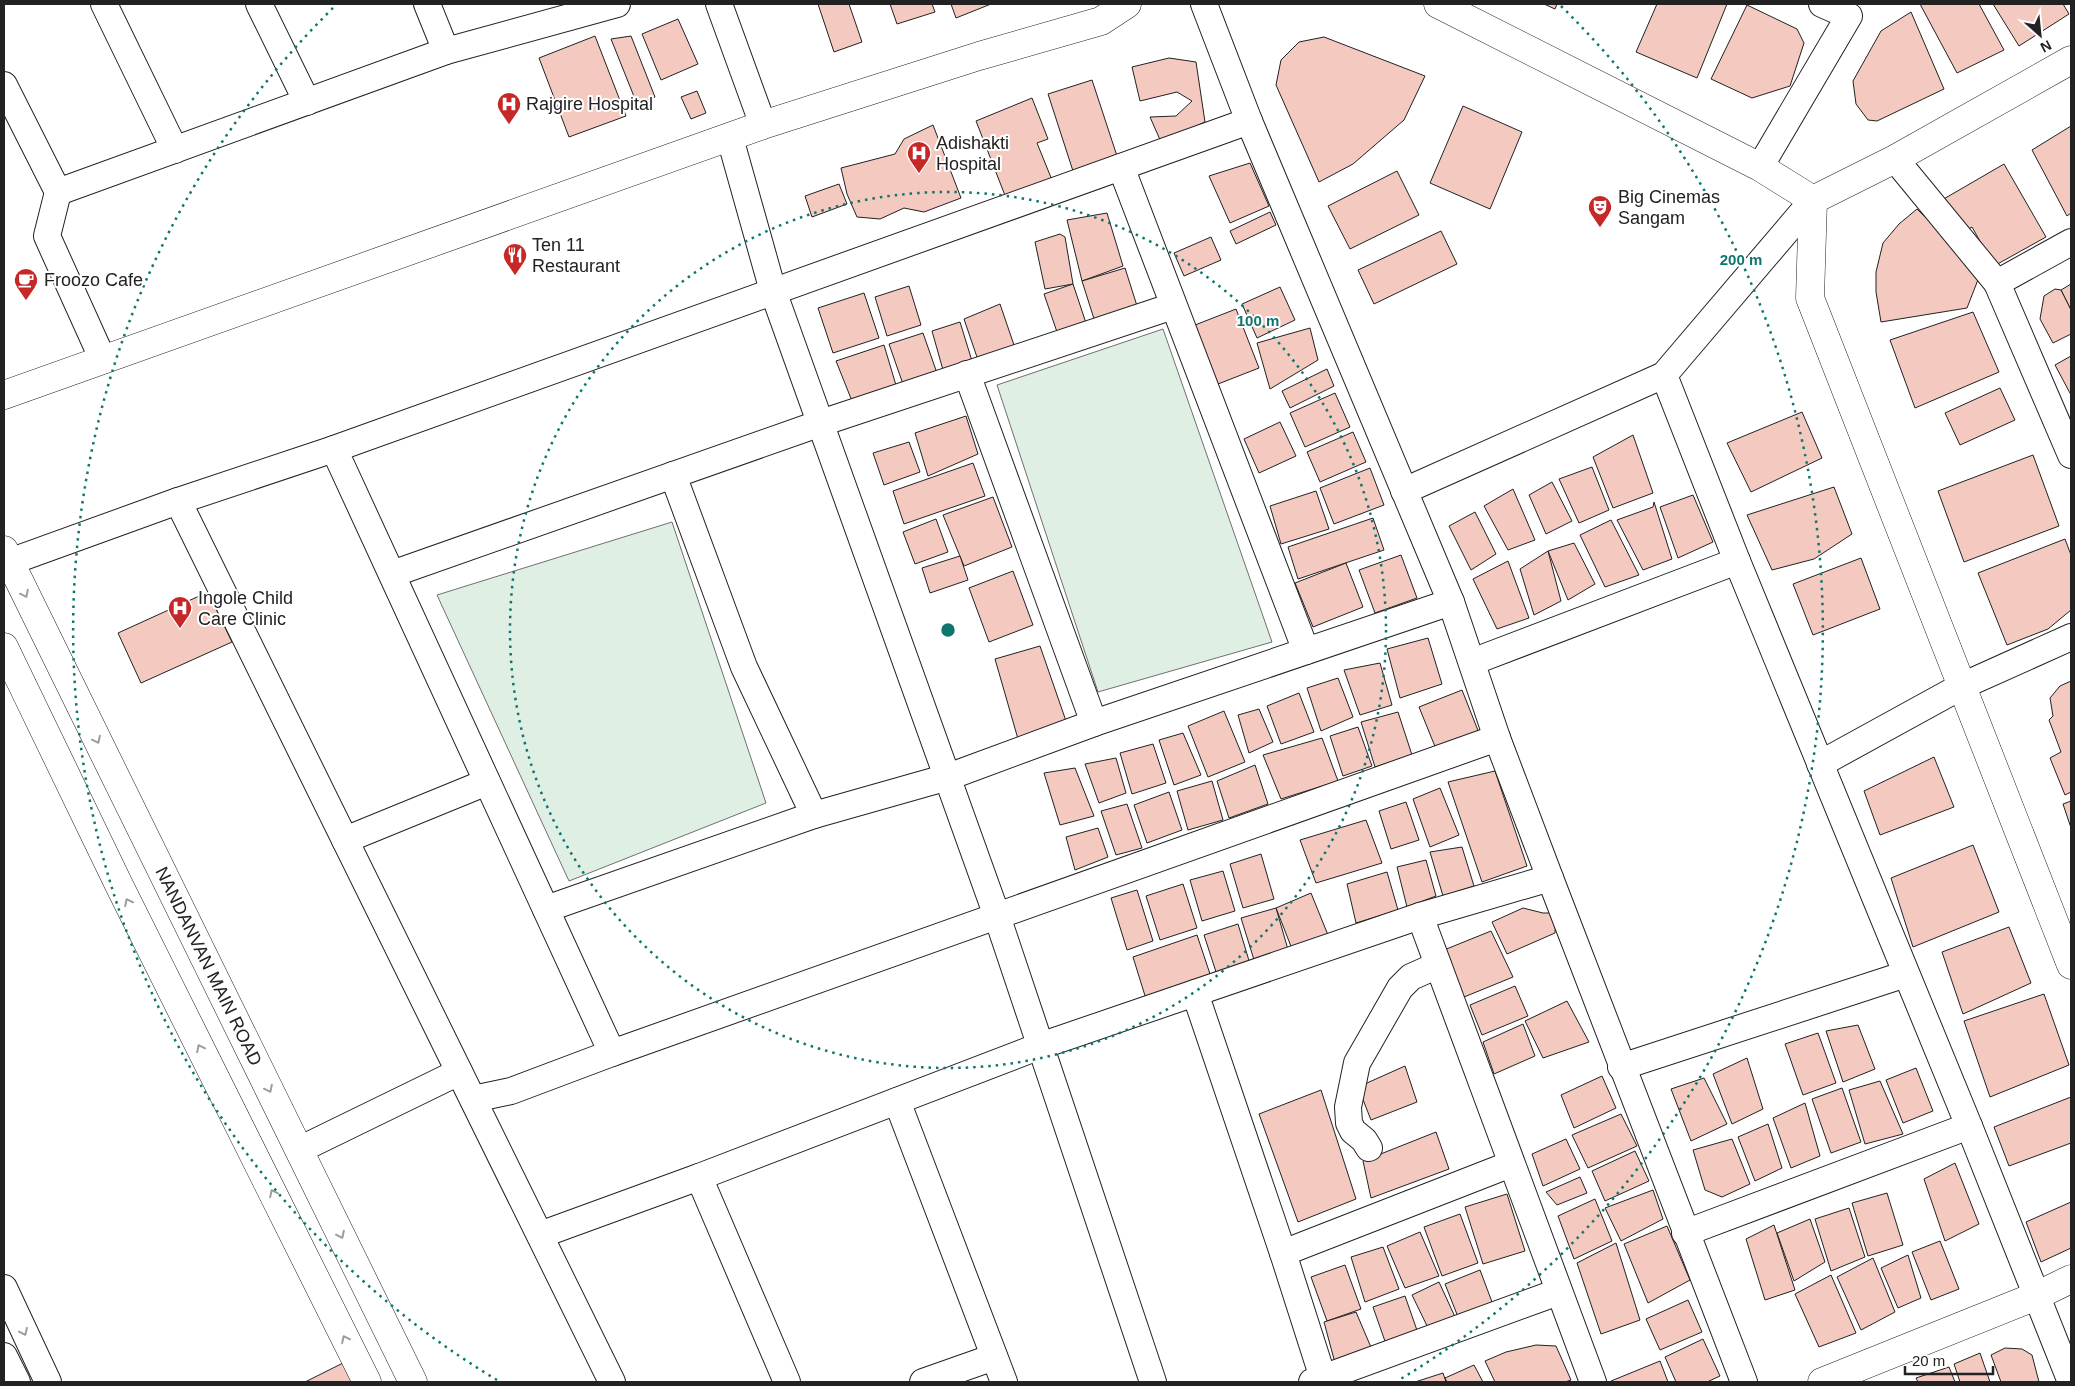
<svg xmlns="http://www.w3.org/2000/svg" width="2075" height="1386" viewBox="0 0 2075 1386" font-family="Arial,sans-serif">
<rect width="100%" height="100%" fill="#fff"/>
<g fill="#e0efe3" stroke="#6f6f6f">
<path d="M1163 329 1272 642 1098 692 997 385Z"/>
<path d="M672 522 766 803 569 881 437 595Z"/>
</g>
<g fill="#f3c9c0" stroke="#222">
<path d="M818 4H849L862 42 834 52Z"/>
<path d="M890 4H932L935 12 897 24Z"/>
<path d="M951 4H991L956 18Z"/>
<path d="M1544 4H1557L1555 9Z"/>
<path d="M1657 4H1727L1697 78 1636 52Z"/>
<path d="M1920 4H1979L2004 50 1957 73Z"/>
<path d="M1993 4H2063L2069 14 2019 46Z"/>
<path d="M1747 5 1797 29 1804 43 1790 86 1752 98 1711 79Z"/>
<path d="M1911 12 1944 89 1877 121 1868 120 1856 104 1853 81 1881 31Z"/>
<path d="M678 19 698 64 661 80 642 34Z"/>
<path d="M595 36 626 116 569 137 539 58Z"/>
<path d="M631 36 655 97 637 104 611 39Z"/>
<path d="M1324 37 1425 76 1404 120 1353 164 1319 182 1276 85 1281 60 1299 42Z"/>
<path d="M1169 58 1196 62 1205 122 1161 142 1150 117 1176 116 1192 101 1177 92 1140 101 1132 67Z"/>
<path d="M1092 80 1117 156 1073 171 1048 94Z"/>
<path d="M697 91 706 113 691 119 681 97Z"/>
<path d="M1032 98 1048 139 1037 143 1052 180 1006 198 976 121Z"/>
<path d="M1463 106 1522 132 1490 209 1430 183Z"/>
<path d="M933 125 961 198 924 212 904 208 880 219 857 217 847 194 841 168 895 154 904 139Z"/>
<path d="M2071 126V213L2067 216 2032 150Z"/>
<path d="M1250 163 1269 206 1230 223 1209 176Z"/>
<path d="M2004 164 2046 237 1994 266 1972 227 1961 233 1942 200Z"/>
<path d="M1397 171 1419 215 1350 249 1328 206Z"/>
<path d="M839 184 847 204 812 217 805 196Z"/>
<path d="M1917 209 1981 272 1967 308 1881 322 1876 292V272L1883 243 1899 224Z"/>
<path d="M1270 212 1276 225 1236 244 1230 231Z"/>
<path d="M1107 213 1123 266 1082 281 1067 220Z"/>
<path d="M1441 231 1457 264 1374 304 1358 270Z"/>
<path d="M1060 234 1065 237 1073 284 1045 289 1035 242Z"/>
<path d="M1211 237 1221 260 1184 276 1174 253Z"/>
<path d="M1125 268 1138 309 1095 322 1082 281Z"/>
<path d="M1073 284 1086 323 1057 332 1044 294Z"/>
<path d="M2071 284V310L2061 290Z"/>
<path d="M909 286 921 325 887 336 875 297Z"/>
<path d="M1280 287 1295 320 1257 338 1242 304Z"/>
<path d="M2055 289 2061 290 2071 310V334L2053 343 2040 319 2044 296Z"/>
<path d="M864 293 879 338 833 353 818 308Z"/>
<path d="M1000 304 1016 351 979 363 964 319Z"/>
<path d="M1236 309 1259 368 1218 384 1195 325Z"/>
<path d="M1973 312 1999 372 1915 408 1890 340Z"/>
<path d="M960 322 972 361 943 370 932 331Z"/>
<path d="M1310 328 1318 360 1270 389 1257 343Z"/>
<path d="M923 333 938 376 904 387 889 344Z"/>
<path d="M884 345 898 392 854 406 836 361Z"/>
<path d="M2071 356V395L2055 365Z"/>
<path d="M1327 369 1334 386 1290 408 1282 391Z"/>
<path d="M2000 388 2015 420 1960 445 1945 413Z"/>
<path d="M1335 393 1350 427 1305 447 1290 413Z"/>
<path d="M1802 412 1822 458 1751 492 1727 443Z"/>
<path d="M966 416 978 454 928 476 915 433Z"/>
<path d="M1280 422 1296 456 1259 473 1244 439Z"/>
<path d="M1353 432 1366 462 1320 482 1307 452Z"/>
<path d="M1633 435 1653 493 1613 508 1593 457Z"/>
<path d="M909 442 920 472 884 485 873 453Z"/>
<path d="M2033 455 2059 526 1964 562 1938 491Z"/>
<path d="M973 463 985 496 904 524 893 491Z"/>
<path d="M1592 467 1609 510 1579 523 1559 479Z"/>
<path d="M1370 468 1384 505 1334 524 1320 488Z"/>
<path d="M1552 482 1572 521 1546 534 1529 495Z"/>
<path d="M1834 487 1852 534 1814 559 1772 570 1747 515Z"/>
<path d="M1513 489 1535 540 1508 550 1484 506Z"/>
<path d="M1316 491 1329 529 1281 544 1270 506Z"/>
<path d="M1693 495 1713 542 1678 558 1660 507Z"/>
<path d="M993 497 1012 547 964 566 943 515Z"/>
<path d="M1654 502 1672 559 1643 570 1617 520 1653 507Z"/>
<path d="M1475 512 1496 554 1471 570 1449 526Z"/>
<path d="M1373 518 1384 550 1298 579 1288 547Z"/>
<path d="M936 519 948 552 915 564 903 532Z"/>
<path d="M1611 520 1639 575 1605 587 1580 535Z"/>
<path d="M2065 539 2071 555V610L2048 629 2007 645 1978 573Z"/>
<path d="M1574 543 1595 584 1568 600 1548 551Z"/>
<path d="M1548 551 1561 601 1534 615 1520 569Z"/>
<path d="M1401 555 1417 598 1375 613 1359 570Z"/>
<path d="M960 556 968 580 930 593 922 568Z"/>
<path d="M1861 558 1880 609 1813 635 1793 584Z"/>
<path d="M1508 561 1529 618 1497 629 1473 579Z"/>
<path d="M1346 563 1363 607 1313 627 1295 583Z"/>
<path d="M1013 571 1033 625 989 642 969 588Z"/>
<path d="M208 592 232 642 141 683 118 633Z"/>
<path d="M1428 638 1442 684 1400 698 1387 649Z"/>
<path d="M1040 646 1066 721 1018 739 995 659Z"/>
<path d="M1380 663 1392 705 1360 715 1344 670Z"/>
<path d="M1338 678 1353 717 1321 731 1307 688Z"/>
<path d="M2071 681V792L2065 795 2050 758 2061 752 2049 720 2053 716 2050 698 2060 686Z"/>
<path d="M1462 690 1479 733 1436 749 1419 707Z"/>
<path d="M1299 693 1314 732 1281 744 1267 706Z"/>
<path d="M1259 709 1273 742 1249 753 1238 715Z"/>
<path d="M1224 711 1245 762 1208 777 1188 726Z"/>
<path d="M1398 712 1412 755 1375 767 1361 722Z"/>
<path d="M1358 727 1372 766 1343 776 1330 736Z"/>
<path d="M1183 733 1201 775 1174 785 1159 740Z"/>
<path d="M1322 738 1338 781 1281 799 1263 755Z"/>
<path d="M1153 744 1166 783 1132 794 1120 753Z"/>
<path d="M1934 757 1954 807 1880 835 1864 791Z"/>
<path d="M1116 758 1126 793 1099 803 1085 764Z"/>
<path d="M1255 765 1268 804 1229 818 1217 781Z"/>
<path d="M1075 768 1094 816 1060 825 1044 773Z"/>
<path d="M1495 771 1527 866 1482 882 1448 782Z"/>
<path d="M1212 781 1223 820 1188 830 1177 791Z"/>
<path d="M1440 788 1459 835 1430 847 1413 799Z"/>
<path d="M1169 792 1182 830 1147 843 1134 805Z"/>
<path d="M2071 801V828L2063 804Z"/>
<path d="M1406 802 1419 840 1391 849 1379 811Z"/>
<path d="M1127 804 1142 848 1116 855 1101 811Z"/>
<path d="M1366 820 1382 863 1316 883 1300 840Z"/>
<path d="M1098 828 1108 857 1075 870 1066 837Z"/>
<path d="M1973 845 1999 912 1913 947 1891 878Z"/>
<path d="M1462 847 1474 886 1443 896 1430 852Z"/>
<path d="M1261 854 1274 899 1243 908 1230 864Z"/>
<path d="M1426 860 1436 896 1407 907 1397 867Z"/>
<path d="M1223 871 1235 911 1202 921 1190 880Z"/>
<path d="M1387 872 1398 910 1356 923 1347 884Z"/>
<path d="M1183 884 1197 928 1160 940 1146 896Z"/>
<path d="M1137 890 1153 941 1127 950 1111 898Z"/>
<path d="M1311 893 1330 940 1294 954 1276 908Z"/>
<path d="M1276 908 1289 953 1255 963 1241 918Z"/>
<path d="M1523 908 1543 913H1556L1555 933 1507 954 1492 922Z"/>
<path d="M1238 924 1250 964 1217 975 1204 935Z"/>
<path d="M2009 927 2031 983 1963 1014 1942 952Z"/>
<path d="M1491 931 1513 977 1464 997 1444 950Z"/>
<path d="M1197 935 1211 977 1146 999 1133 957Z"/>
<path d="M1515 986 1528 1016 1482 1035 1470 1005Z"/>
<path d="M2044 994 2069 1065 1990 1097 1964 1021Z"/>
<path d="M1567 1001 1589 1042 1543 1058 1525 1021Z"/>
<path d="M1523 1024 1535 1056 1494 1074 1483 1042Z"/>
<path d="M1858 1025 1875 1069 1843 1082 1826 1031Z"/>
<path d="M1818 1033 1836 1083 1803 1095 1785 1044Z"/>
<path d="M1747 1058 1763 1109 1732 1124 1713 1074Z"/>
<path d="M1405 1066 1417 1102 1371 1120 1358 1087Z"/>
<path d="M1916 1068 1933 1111 1903 1123 1886 1080Z"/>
<path d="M1602 1076 1616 1108 1574 1128 1561 1095Z"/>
<path d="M1704 1078 1727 1124 1691 1141 1671 1089Z"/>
<path d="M1880 1081 1903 1134 1865 1144 1849 1090Z"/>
<path d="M1842 1088 1861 1142 1831 1153 1812 1099Z"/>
<path d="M1321 1090 1356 1199 1298 1222 1259 1114Z"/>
<path d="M2071 1097V1143L2009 1166 1994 1127Z"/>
<path d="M1805 1103 1820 1156 1791 1168 1773 1118Z"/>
<path d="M1621 1114 1637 1146 1588 1168 1572 1135Z"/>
<path d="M1768 1124 1782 1168 1755 1181 1738 1137Z"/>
<path d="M1436 1132 1449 1169 1371 1198 1363 1161Z"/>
<path d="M1566 1139 1580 1169 1543 1186 1532 1154Z"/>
<path d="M1732 1139 1750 1184 1722 1197 1705 1190 1693 1150Z"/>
<path d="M1635 1151 1649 1181 1605 1201 1592 1171Z"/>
<path d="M1955 1163 1979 1224 1945 1241 1924 1179Z"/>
<path d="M1580 1177 1587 1193 1557 1205 1546 1192Z"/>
<path d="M1653 1190 1663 1219 1621 1241 1605 1208Z"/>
<path d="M1887 1193 1903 1245 1868 1256 1852 1203Z"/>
<path d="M1507 1194 1525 1251 1483 1264 1465 1207Z"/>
<path d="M1595 1199 1612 1241 1574 1259 1558 1216Z"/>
<path d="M2071 1202V1248L2041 1262 2026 1222Z"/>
<path d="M1849 1208 1865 1257 1831 1271 1815 1219Z"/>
<path d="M1460 1214 1478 1263 1442 1276 1424 1227Z"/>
<path d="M1810 1219 1825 1262 1794 1281 1777 1233Z"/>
<path d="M1774 1225 1795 1290 1765 1300 1746 1239Z"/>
<path d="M1667 1226 1690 1280 1648 1303 1624 1244Z"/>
<path d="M1420 1232 1439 1276 1405 1288 1387 1246Z"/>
<path d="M1940 1241 1959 1289 1931 1300 1912 1252Z"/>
<path d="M1616 1243 1640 1320 1601 1334 1577 1263Z"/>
<path d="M1383 1247 1399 1289 1365 1302 1351 1257Z"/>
<path d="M1908 1255 1921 1298 1898 1308 1881 1268Z"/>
<path d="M1873 1258 1895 1312 1861 1330 1837 1277Z"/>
<path d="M1345 1265 1361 1309 1327 1321 1311 1277Z"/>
<path d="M1480 1270 1495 1310 1460 1322 1445 1284Z"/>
<path d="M1831 1275 1856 1333 1819 1347 1795 1294Z"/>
<path d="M1439 1282 1456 1319 1430 1332 1412 1295Z"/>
<path d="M1405 1296 1419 1336 1387 1347 1373 1307Z"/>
<path d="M1688 1300 1702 1332 1660 1350 1646 1319Z"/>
<path d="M1356 1312 1373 1352 1335 1363 1324 1322Z"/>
<path d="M1703 1339 1720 1376 1707 1382H1676L1665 1357Z"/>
<path d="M1536 1345 1556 1346 1571 1380 1565 1382H1495L1485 1361 1506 1352Z"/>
<path d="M2005 1348 2022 1349 2032 1355 2039 1382H2001L1991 1355Z"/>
<path d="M1980 1353 1990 1382H1960L1954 1364Z"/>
<path d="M1660 1361 1668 1382H1611V1381Z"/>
<path d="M345 1362 355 1382H305Z"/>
<path d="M1474 1365 1483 1382H1447L1445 1378Z"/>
<path d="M1949 1367 1955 1382H1918L1916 1378Z"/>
<path d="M1443 1373 1446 1382H1415Z"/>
</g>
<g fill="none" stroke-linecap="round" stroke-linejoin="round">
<g stroke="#222" stroke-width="28">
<g id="minor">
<path d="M104 4 175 150"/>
<path d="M259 4 307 102"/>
<path d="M427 4 446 51"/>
<path d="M719 4 763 125"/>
<path d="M1204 4 1249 121 1451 602 1497 738 1550 878 1744 1382"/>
<path d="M4 85 58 192 446 51 617 4"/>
<path d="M730 138 773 291 997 916 1153 1382"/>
<path d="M1895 159 1997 283"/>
<path d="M1121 167 1306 651"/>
<path d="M1760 167 1849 16 1822 4"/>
<path d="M58 192 47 236 103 360"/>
<path d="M2071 242 1997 283 2071 455"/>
<path d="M967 374 1094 723"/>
<path d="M1664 375 1737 561 1969 1126 2071 1382"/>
<path d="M334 449 1249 121"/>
<path d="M673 475 744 667 814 815"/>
<path d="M1404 491 1664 375 1813 200"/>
<path d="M4 564 178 501"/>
<path d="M392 574 821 423 1173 306"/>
<path d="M1472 662 1737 561"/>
<path d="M1820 764 1962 686 2071 637"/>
<path d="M345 840 487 782"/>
<path d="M546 909 814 815 948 777 1094 723 1451 602"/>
<path d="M1420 916 1550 878"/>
<path d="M1195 993 1283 1253 1323 1378"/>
<path d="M1621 1067 1906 974"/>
<path d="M473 1099 511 1091 612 1053"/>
<path d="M897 1101 1004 1382"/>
<path d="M1369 1148 1364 1140 1353 1131 1349 1123 1348 1107 1357 1063 1400 988 1411 977 1438 965"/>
<path d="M299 1150 459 1072"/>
<path d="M1685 1233 1969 1126"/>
<path d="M540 1235 699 1177"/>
<path d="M1283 1253 1511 1164"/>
<path d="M4 1288 48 1382"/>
<path d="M4 1356 17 1382"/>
<path d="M612 1382 178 501 334 449 612 1053 1497 738"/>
<path d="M787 1382 699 1177 1040 1046 1420 916 1593 1382"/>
<path d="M923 1382 994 1357"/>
<path d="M1312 1382 1558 1292"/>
</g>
</g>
<g stroke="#222" stroke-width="29">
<g id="tertiary">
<path d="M1438 4 1760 167 1813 200 1810 298 2071 965"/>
<path d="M1813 200 1895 159 2071 60"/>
<path d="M4 395 763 125 979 56 1101 21 1127 4"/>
<path d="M1822 1382 2036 1296 2071 1279"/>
</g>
</g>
<g stroke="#222" stroke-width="29">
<g id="secondary">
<path id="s1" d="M4 550 413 1382"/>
<path d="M4 647 119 885 367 1382"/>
</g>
</g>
<use href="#minor" stroke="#fff" stroke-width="26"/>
<use href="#tertiary" stroke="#fff" stroke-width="28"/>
<use href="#secondary" stroke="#fff" stroke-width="28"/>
</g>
<defs><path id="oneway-chevron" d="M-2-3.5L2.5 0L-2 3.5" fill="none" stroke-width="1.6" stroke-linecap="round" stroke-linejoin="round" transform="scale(1.25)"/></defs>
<g stroke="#9c9c9c">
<use href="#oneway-chevron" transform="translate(25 594) rotate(64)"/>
<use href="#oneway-chevron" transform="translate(97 740) rotate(64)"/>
<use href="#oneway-chevron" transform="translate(128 902) rotate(-116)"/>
<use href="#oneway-chevron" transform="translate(200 1048) rotate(-116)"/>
<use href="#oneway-chevron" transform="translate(269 1089) rotate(64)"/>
<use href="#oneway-chevron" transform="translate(273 1193) rotate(-116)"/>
<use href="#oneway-chevron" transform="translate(341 1235) rotate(64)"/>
<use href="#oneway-chevron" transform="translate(24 1332) rotate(65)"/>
<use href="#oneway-chevron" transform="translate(345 1339) rotate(-116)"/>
</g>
<g fill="none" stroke="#0f766e" stroke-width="2.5" stroke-dasharray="2.5 5">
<circle cx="948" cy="630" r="438"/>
<path d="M497 1380A875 875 0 0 1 335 6M1561 6A875 875 0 0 1 1399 1380"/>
</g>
<defs>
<g id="hospital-pin" transform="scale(1.25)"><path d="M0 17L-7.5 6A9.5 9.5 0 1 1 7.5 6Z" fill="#c62828" stroke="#fff"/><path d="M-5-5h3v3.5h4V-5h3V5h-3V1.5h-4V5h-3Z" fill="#fff"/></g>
<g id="theatre-pin" transform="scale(1.25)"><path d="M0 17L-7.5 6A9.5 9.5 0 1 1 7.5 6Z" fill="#c62828" stroke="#fff"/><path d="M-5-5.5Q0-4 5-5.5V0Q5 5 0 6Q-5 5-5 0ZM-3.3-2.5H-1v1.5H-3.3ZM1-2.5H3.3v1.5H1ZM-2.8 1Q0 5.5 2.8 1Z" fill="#fff"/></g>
<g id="restaurant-pin" transform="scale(1.25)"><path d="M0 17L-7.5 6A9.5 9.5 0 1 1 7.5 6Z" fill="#c62828" stroke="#fff"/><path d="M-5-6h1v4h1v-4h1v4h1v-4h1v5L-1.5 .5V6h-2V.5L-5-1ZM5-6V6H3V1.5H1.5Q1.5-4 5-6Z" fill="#fff"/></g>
<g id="cafe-pin" transform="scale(1.25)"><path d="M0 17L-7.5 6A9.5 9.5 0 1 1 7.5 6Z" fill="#c62828" stroke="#fff"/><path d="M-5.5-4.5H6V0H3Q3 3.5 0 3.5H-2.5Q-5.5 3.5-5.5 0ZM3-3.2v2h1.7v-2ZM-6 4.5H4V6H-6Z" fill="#fff"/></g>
</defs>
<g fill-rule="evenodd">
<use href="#hospital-pin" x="509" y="104"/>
<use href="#hospital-pin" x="919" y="153"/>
<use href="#theatre-pin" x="1600" y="207"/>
<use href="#restaurant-pin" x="515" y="255"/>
<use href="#cafe-pin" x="26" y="280"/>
<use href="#hospital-pin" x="180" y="608"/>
</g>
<g text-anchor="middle" stroke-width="4" stroke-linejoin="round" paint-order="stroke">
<g font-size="18" fill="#222" stroke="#fff" text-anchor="start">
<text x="526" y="110">Rajgire Hospital</text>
<text x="936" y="149">Adishakti<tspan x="936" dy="21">Hospital</tspan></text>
<text x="1618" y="203">Big Cinemas<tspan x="1618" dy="21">Sangam</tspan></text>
<text x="532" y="251">Ten 11<tspan x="532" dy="21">Restaurant</tspan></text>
<text x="44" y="286">Froozo Cafe</text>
<text x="198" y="604">Ingole Child<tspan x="198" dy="21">Care Clinic</tspan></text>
</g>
<g font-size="18" fill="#222" stroke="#fff">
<text dy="6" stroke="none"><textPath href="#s1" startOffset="464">NANDANVAN MAIN ROAD</textPath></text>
</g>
</g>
<circle cx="948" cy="630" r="8" fill="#0f766e" stroke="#fff" stroke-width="2.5"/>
<g font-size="15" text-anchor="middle" font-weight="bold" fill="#0f766e" stroke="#fff" stroke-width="4" stroke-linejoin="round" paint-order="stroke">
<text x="1741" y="265">200 m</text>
<text x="1258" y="326">100 m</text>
</g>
<rect width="2075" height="1386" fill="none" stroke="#222222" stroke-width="10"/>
<g transform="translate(2040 35) rotate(153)" stroke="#ffffff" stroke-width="4" paint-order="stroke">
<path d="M0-4L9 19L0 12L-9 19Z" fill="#222222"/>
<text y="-8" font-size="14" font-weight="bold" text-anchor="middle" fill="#222222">N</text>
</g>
<path d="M1905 1366v8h88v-8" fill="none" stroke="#222222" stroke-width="2.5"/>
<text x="1912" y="1366" font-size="15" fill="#222222" stroke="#ffffff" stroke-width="4" paint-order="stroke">20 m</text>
</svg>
